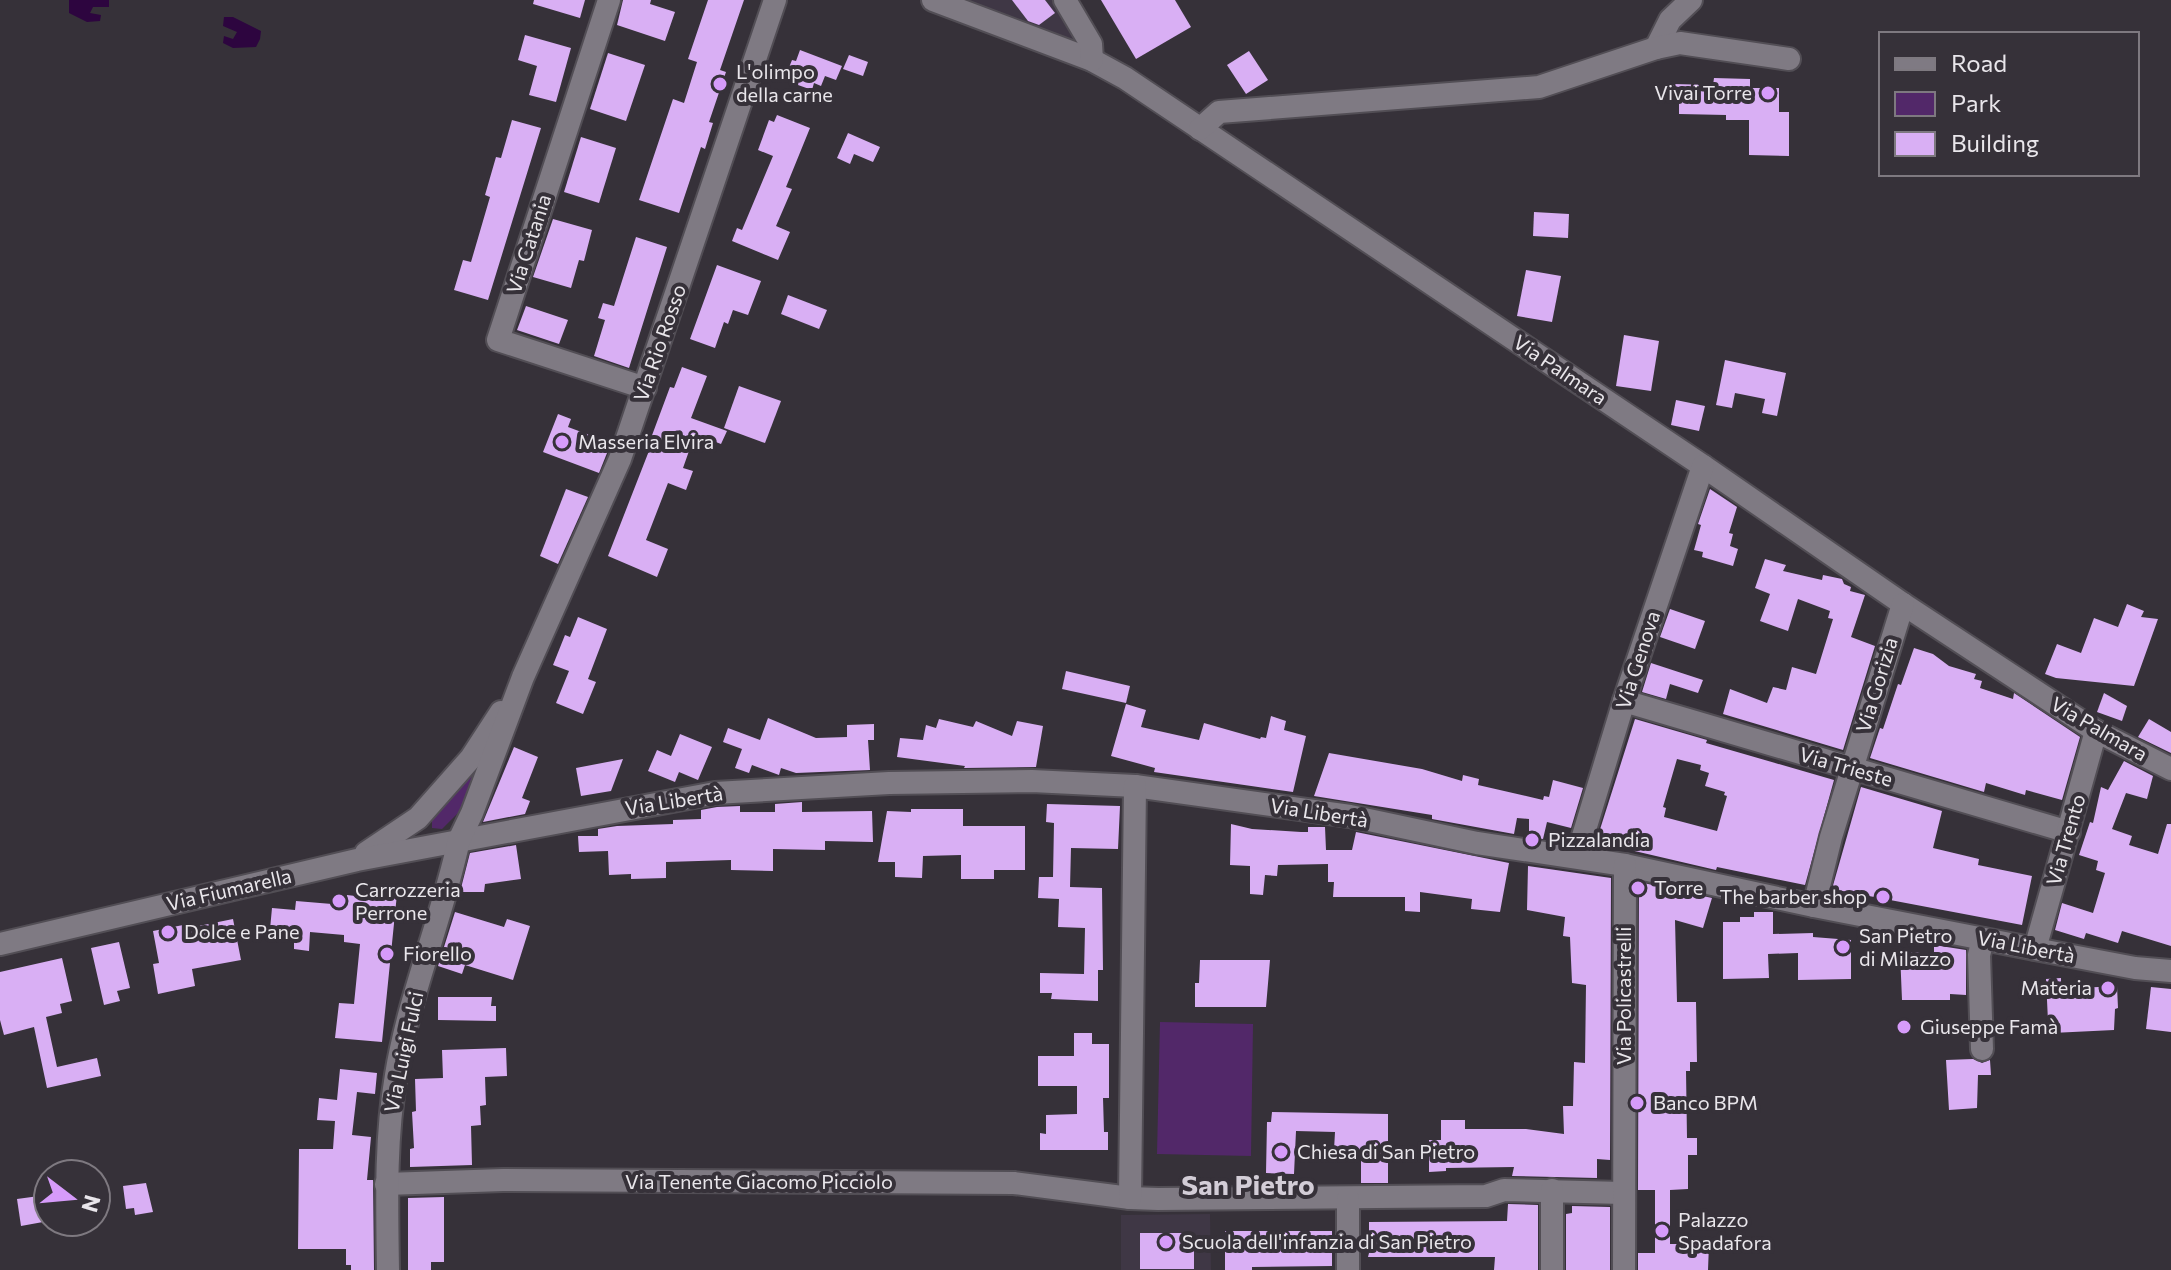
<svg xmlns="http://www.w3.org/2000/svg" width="2171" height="1270" viewBox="0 0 2171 1270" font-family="Commissioner,sans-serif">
<rect width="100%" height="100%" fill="#363139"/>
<g fill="#3f3745">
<path d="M961 0H1057L1081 40 1078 45Z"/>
<path d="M1210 1214 1211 1270H1121V1215Z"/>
</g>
<g fill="#522869">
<path d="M477 769 462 809 442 829 432 828V819Z"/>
<path d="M1160 1022 1253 1024 1251 1156 1157 1154Z"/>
</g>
<g fill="#2d053f">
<path d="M69 0H109V7H93L90 13 101 15 100 21 87 22 69 13Z"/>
<path d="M224 17H233L261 31 260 39 256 47 233 48 223 43 224 36 233 39 237 32 223 26Z"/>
</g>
<g fill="#d9aff4" fill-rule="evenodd">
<path d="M534 0H585L580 18 533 4Z"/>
<path d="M623 0H651L650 4 675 12 665 41 617 25Z"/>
<path d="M708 0H744L720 70 726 72 709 122 713 123 705 149 701 147 679 213 639 200 673 99 684 103 697 62 688 59Z"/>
<path d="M1012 0H1045L1055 13 1039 25 1028 21Z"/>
<path d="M1101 0H1175L1191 27 1136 59Z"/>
<path d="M525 35 571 48 556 102 529 95 537 66 518 60Z"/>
<path d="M800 50 842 66 836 80 825 76 821 86 814 83 812 90 784 80 792 60 796 61Z"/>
<path d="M1249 51 1268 80 1246 94 1227 65Z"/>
<path d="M608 53 645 65 626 121 590 109Z"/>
<path d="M849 55 868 62 863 76 843 69Z"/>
<path d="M1714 78 1750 79V88H1779V112H1789V156L1749 155V120H1726V115L1679 114V99H1673V84L1713 85Z"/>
<path d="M777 115 810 128 786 187 792 189 776 226 790 232 778 260 732 241 737 228 742 230 773 156 758 150 769 120 774 122Z"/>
<path d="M512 120 541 128 488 300 454 290 463 260 471 262 490 197 485 195 496 157 501 158Z"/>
<path d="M848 133 880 147 873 162 854 154 850 164 837 158Z"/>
<path d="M581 137 616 148 599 203 564 192Z"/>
<path d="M1534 212 1569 214 1568 238 1533 236Z"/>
<path d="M553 219 592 230 584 261 579 260 571 288 533 277Z"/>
<path d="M636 237 667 247 629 368 594 356 605 320 598 318 603 303 614 306Z"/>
<path d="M717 265 761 281 748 315 733 310 728 324 724 322 715 348 690 339Z"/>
<path d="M1526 270 1561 276 1552 322 1517 316Z"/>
<path d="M788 295 827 310 819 329 781 314Z"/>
<path d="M526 306 568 320 559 344 517 330Z"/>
<path d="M1624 335 1659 341 1651 391 1616 386Z"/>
<path d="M1725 360 1786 373 1777 416 1762 413 1765 399 1735 393 1732 408 1716 405Z"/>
<path d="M682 367 707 376 691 418 727 431 721 444 695 434 683 468 693 471 686 490 668 483 646 540 668 549 657 577 608 556 654 438H651L670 387 674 388Z"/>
<path d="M739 386 781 401 765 443 724 428Z"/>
<path d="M1676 400 1705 406 1699 431 1671 425Z"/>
<path d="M558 414 571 419 568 427 611 443 599 473 543 452Z"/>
<path d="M566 489 588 497 558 564 540 556Z"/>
<path d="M1710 489 1737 507 1729 533 1733 534 1730 546 1738 549 1733 566 1702 557 1703 552 1694 550 1701 525 1698 524Z"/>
<path d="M1765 559 1786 565 1783 571 1822 580 1823 575 1842 579 1844 584 1851 587 1850 591 1865 595 1851 637 1875 646 1843 750 1723 714 1730 689 1767 703 1773 687 1786 690 1792 667 1816 674 1833 619 1828 618 1830 611 1798 599 1788 631 1760 621 1770 594 1755 588Z"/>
<path d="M2127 604 2144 611 2141 617 2158 619 2134 686 2056 678 2045 674 2057 644 2081 653 2094 618 2118 627Z"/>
<path d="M1670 609 1705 621 1695 649 1660 637Z"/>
<path d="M578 617 607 629 588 679 596 682 583 714 556 703 569 671 553 665 565 635 570 637Z"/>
<path d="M1914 648 1933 654 1949 666 1976 674 1974 679 1982 681 1980 688 2013 699 2014 693 2080 737 2062 800 2026 790 2025 795 1986 783 1984 792 1870 758 1880 728 1883 729 1898 684 1901 685Z"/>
<path d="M1651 663 1703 680 1698 693 1670 684 1666 699 1642 692Z"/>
<path d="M1066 671 1130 686 1126 703 1062 689Z"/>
<path d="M2104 693 2127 706 2122 721 2097 712Z"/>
<path d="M1126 704 1146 710 1141 727 1199 740 1204 723 1260 739 1261 737 1266 738 1271 716 1286 721 1284 730 1306 736 1293 792 1154 772 1155 768 1111 756Z"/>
<path d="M768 718 816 738 847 737V725L874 724V740H868L870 770 796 773 781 768 779 775 752 765 749 773 735 768 742 749 723 742 728 728 760 740Z"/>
<path d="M939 719 973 727 976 721 1012 736 1017 721 1043 726 1036 767 964 768 965 766 897 757 900 738 923 740 926 725 936 728Z"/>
<path d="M1635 719 1707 740 1706 743 1834 780 1805 885 1717 867 1716 870 1596 842ZM1677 759 1701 765 1700 770 1709 773 1705 786 1725 792 1724 795 1727 796 1717 831 1664 817 1666 808 1663 807Z"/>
<path d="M2149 719 2171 732V753L2138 737Z"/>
<path d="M680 734 712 747 698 780 679 772 675 782 648 771 657 750 671 756Z"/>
<path d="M514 747 538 757 522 798 530 801 525 814 483 822Z"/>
<path d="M1329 753 1422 769 1462 781 1463 775 1479 779 1478 785 1543 800 1544 796 1549 797 1553 780 1583 788 1571 828 1547 822 1543 839 1529 837V819L1517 818 1514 834 1432 819V815L1314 796Z"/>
<path d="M623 759 611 791 581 796 576 768Z"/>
<path d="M2124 761 2153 776 2147 799 2126 793 2112 829 2132 836 2129 845 2158 854 2167 824H2171V946L2122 931 2118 943 2086 933 2084 939 2055 930 2062 903 2093 913 2105 873 2096 870 2098 861 2079 855 2090 822 2093 823 2101 787 2108 790Z"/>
<path d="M1861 787 1942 811 1933 848 1979 859 1978 865 2032 876 2022 925 1832 889Z"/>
<path d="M802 802V812L872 811 873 842 825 841V850L773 849V871L731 870V860L666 862V878L631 879V874L609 875 608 851 579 852 578 836H598V829L617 826 673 824V820L701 819V810L717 807 740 806V812H775V804Z"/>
<path d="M1047 804 1120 806 1118 849 1071 848 1070 887 1102 888 1103 970H1098V1001L1051 999 1052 993H1040V973L1084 974 1085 928 1058 927 1059 899 1038 898 1039 877H1053L1054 823 1046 822Z"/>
<path d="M911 809H963V826H1025V870H994V879H961V855L923 856 922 878 895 877V862H878L887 811 911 812Z"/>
<path d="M1231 824 1252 829 1301 832H1308V827H1325L1326 850H1352L1356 832 1509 863 1500 912 1471 909 1472 899 1420 892V912L1405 911V897H1333L1334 882H1328V864L1278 865 1277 876 1265 875 1263 895 1250 894V866L1230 865Z"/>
<path d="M516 845 521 879 485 884 484 892H460L470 853Z"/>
<path d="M1528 866 1611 878 1610 1160 1597 1159V1178L1512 1176 1514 1167 1446 1168V1171L1429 1172V1140H1441V1120H1465V1129H1526L1564 1134 1563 1106H1573L1574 1062 1585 1063 1586 985 1572 983 1570 937 1563 936 1565 917 1527 910Z"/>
<path d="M1639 882 1712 898 1703 928 1675 920 1677 1002H1696L1697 1062H1690V1071H1686L1687 1138H1697V1155H1688V1189L1670 1190V1244H1709L1708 1270H1638V1253H1655V1190H1638Z"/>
<path d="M365 891 397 894 382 1042 335 1038 339 1003 354 1004 360 944 344 942V935L310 932 309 951 294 949V942L269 940 272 908 295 910 296 901 332 904V899L346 900 347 895 364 897Z"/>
<path d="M455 912 504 927 507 919 530 926 513 980 465 965 462 974 438 966Z"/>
<path d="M1754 912H1773V934L1813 933V937L1851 940V979L1798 980V953L1768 954 1769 978 1723 979V922H1740V917H1754Z"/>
<path d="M233 919 241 960 192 969 195 986 158 994 153 964 159 963 153 931 183 925 184 929Z"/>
<path d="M119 942 130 988 117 991 120 1001 104 1005 91 948Z"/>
<path d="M1934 945 1966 950V995L1950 994V1000H1902L1900 952 1934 953Z"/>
<path d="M62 958 72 1001 60 1004 62 1013 46 1017 57 1067 97 1058 101 1076 47 1088 34 1027 4 1035 0 1020V972Z"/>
<path d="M1200 960H1270L1266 1007H1195V983H1199Z"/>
<path d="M2061 978V989L2117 986 2118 1008 2115 1009 2114 1030 2052 1033V1021H2048L2046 979Z"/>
<path d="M2151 987 2171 989V1032L2146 1029Z"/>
<path d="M438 997H492L491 1006H496V1021L438 1020Z"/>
<path d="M1074 1033H1092V1044H1109V1098H1103L1104 1132H1108V1150H1040V1133L1046 1134V1115L1077 1114V1086H1038V1056H1074Z"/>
<path d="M506 1048 507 1076 485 1077 486 1105 480 1106 481 1125 471 1126 472 1165 410 1167V1149L414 1148 412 1112 416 1111 415 1079 443 1078 442 1050Z"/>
<path d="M1973 1059 1982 1063 1990 1060 1991 1075H1978L1977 1108 1949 1110 1946 1060Z"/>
<path d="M340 1069 377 1073 375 1094 357 1092 352 1135 371 1137 367 1180H373L374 1270H351V1265H346V1249H298L299 1149H333L335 1121 317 1120 319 1098 337 1100Z"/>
<path d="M1272 1112 1388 1114V1183H1361V1151L1334 1150 1335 1132 1296 1131 1294 1174 1266 1173 1267 1122H1271Z"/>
<path d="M146 1183 153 1212 135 1215 134 1208 126 1209 123 1186Z"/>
<path d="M39 1196 43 1222 21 1226 17 1199Z"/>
<path d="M444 1197V1262H431V1270H408V1198Z"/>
<path d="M1508 1204 1538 1205V1270H1494L1495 1257H1368L1369 1253H1364V1232H1369V1222L1507 1221Z"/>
<path d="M1572 1206 1610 1207V1270H1566V1214L1572 1213Z"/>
<path d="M1225 1231H1332V1266L1252 1267V1270H1225Z"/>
<rect x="1140" y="1233" width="54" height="36"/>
</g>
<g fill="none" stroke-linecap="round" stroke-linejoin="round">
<g stroke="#524e55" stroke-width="26">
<g id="minor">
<path d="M609 0 498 340 645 388"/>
<path d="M933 0 1092 60 1125 78 1703 466 1903 604 2096 731 2171 769"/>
<path d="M1065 0 1091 44 1092 60"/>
<path d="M1656 48 1670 20 1691 0"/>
<path d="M1200 129 1219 112 1539 87 1656 48 1680 43 1789 59"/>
<path d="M1624 701 2069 832"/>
<path d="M366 853 418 818 471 758 501 712"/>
<path d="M1577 856 1624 701 1703 466"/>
<path d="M1814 906 1831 837 1903 604"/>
<path d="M0 944 357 860 715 793 889 783 1032 781 1135 786 1350 816 1477 843 1625 865 1814 906 2035 949 2135 968 2171 971"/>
<path d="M2035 949 2096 731"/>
<path d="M1982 1049 1979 955 1983 939"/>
<path d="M386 1184 503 1180 1014 1183 1130 1198 1158 1199 1486 1196 1504 1190 1623 1193"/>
<path d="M1552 1190V1270"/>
<path d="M1130 1198 1135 786"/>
<path d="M388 1270C387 1205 385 1140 396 1075 409 995 442 919 459 840L472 813 523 677 620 459 775 0"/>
<path d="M1348 1270V1199"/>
<path d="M1624 1270 1625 865"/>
</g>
</g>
<use href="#minor" stroke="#7f7a83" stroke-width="22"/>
</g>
<g fill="#d69bfa" stroke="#363139" stroke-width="3">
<circle cx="720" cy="84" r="8"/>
<circle cx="1768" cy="93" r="8"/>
<circle cx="562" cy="442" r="8"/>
<circle cx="1532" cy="840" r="8"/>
<circle cx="1638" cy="888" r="8"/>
<circle cx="1883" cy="897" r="8"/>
<circle cx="339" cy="901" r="8"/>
<circle cx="168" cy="932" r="8"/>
<circle cx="1843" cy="947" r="8"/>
<circle cx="387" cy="954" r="8"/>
<circle cx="2108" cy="988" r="8"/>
<circle cx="1904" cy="1027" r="8"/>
<circle cx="1637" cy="1103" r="8"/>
<circle cx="1281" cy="1152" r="8"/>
<circle cx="1662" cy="1231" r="8"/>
<circle cx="1166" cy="1242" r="8"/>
</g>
<g text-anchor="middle" stroke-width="8" stroke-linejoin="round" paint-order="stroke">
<g font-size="20" fill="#e9e6eb" stroke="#363139" text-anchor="start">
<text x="736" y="79">L'olimpo<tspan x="736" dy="23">della carne</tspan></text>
<text x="1752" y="100" text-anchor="end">Vivai Torre</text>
<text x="578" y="449">Masseria Elvira</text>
<text x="1548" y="847">Pizzalandia</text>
<text x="1654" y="895">Torre</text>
<text x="355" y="897">Carrozzeria<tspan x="355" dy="23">Perrone</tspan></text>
<text x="1867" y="904" text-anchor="end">The barber shop</text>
<text x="184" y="939">Dolce e Pane</text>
<text x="1859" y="943">San Pietro<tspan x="1859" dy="23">di Milazzo</tspan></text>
<text x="403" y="961">Fiorello</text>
<text x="2092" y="995" text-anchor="end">Materia</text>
<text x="1920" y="1034">Giuseppe Famà</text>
<text x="1653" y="1110">Banco BPM</text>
<text x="1297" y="1159">Chiesa di San Pietro</text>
<text x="1678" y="1227">Palazzo<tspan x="1678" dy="23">Spadafora</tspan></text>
<text x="1182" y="1249">Scuola dell'infanzia di San Pietro</text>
</g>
<g font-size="20" fill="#e9e6eb" stroke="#363139">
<text transform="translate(529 244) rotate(-72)" y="7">Via Catania</text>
<text transform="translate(660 343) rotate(-71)" y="7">Via Rio Rosso</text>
<text transform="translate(1560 370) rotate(34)" y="7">Via Palmara</text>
<text transform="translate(1638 660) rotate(-72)" y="7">Via Genova</text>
<text transform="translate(1877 685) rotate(-73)" y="7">Via Gorizia</text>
<text transform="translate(2099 729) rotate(30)" y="7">Via Palmara</text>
<text transform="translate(1846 767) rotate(16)" y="7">Via Trieste</text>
<text transform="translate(674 801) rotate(-9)" y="7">Via Libertà</text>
<text transform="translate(1319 813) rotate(9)" y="7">Via Libertà</text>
<text transform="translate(2066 840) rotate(-74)" y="7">Via Trento</text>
<text transform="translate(229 890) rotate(-13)" y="7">Via Fiumarella</text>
<text transform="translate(2026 947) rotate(11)" y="7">Via Libertà</text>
<text transform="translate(1624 996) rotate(-90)" y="7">Via Policastrelli</text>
<text transform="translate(404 1052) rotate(-78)" y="7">Via Luigi Fulci</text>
<text x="759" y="1189">Via Tenente Giacomo Picciolo</text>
</g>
<g font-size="28" font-weight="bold" fill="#d3cdd7" stroke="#363139">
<text x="1248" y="1195">San Pietro</text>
</g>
</g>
<rect x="1879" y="32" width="260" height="144" fill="#363139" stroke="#7e7980" stroke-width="2"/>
<rect x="1895" y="58" width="40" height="12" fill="#7f7a83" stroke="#7e7980" stroke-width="2"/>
<text x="1951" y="72" font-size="24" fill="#e9e6eb">Road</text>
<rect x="1895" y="92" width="40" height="24" fill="#522869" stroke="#7e7980" stroke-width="2"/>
<text x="1951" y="112" font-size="24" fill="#e9e6eb">Park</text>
<rect x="1895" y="132" width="40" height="24" fill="#d9aff4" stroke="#7e7980" stroke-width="2"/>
<text x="1951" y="152" font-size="24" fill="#e9e6eb">Building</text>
<g transform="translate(72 1198) rotate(106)"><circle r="38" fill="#363139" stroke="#7e7980" stroke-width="2"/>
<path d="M0-6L14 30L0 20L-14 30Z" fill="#d69bfa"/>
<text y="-12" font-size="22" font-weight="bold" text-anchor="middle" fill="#e9e6eb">N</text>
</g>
</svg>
